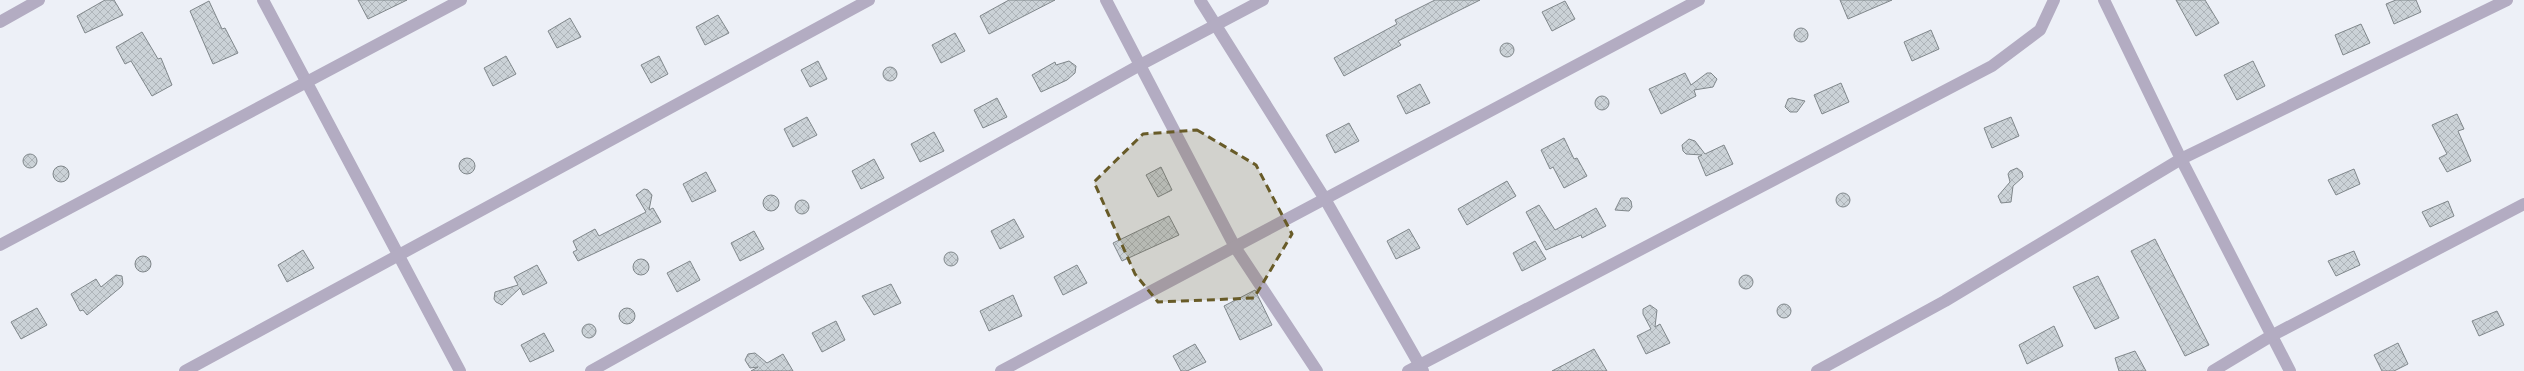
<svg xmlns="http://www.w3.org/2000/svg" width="2524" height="371" viewBox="0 0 2524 371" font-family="'Space Grotesk',sans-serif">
<defs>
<pattern id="building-cross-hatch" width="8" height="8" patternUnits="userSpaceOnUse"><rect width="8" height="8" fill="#cbd2d7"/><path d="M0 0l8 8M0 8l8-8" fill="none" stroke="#aeb4b9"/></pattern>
</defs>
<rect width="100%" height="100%" fill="#edf0f7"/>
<g fill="url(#building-cross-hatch)" stroke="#80878b">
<path d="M105 0H114L123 15 85 33 77 16Z"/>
<path d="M358 0H407L368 19Z"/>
<path d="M1009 0H1055L989 34 980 16Z"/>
<path d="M1435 0H1480L1398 41 1401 45 1344 76 1334 58 1397 24 1395 20Z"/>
<path d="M1840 0H1892L1848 19Z"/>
<path d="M2176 0H2205L2219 23 2196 36Z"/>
<path d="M2396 0H2416L2421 12 2394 24 2386 4Z"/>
<path d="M209 1 222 29 225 28 238 53 213 64 190 11Z"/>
<path d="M1565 1 1575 19 1552 31 1542 12Z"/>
<path d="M718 15 729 33 705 45 696 27Z"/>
<path d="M570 18 581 37 557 48 548 31Z"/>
<path d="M2361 24 2370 43 2343 55 2335 35Z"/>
<circle cx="1801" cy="35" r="7"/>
<path d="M1931 30 1939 49 1912 61 1904 42Z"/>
<path d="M142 32 158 59 161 58 172 85 152 96 131 61 125 64 116 47Z"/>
<path d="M955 33 965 51 941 63 932 45Z"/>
<circle cx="1507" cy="50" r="7"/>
<path d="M506 56 516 74 493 86 484 68Z"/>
<path d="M659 56 668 74 651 83 641 65Z"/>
<path d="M818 61 827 79 810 87 801 70Z"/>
<path d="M1069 61 1076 66 1075 73 1067 80 1041 92 1032 75 1055 62 1056 65Z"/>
<path d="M2253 61 2265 86 2237 100 2224 75Z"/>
<circle cx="890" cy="74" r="7"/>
<path d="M1685 73 1691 85 1707 73H1711L1717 79 1713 87 1694 90 1696 96 1661 114 1649 89Z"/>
<path d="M1841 83 1849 102 1822 114 1814 95Z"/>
<path d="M1420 84 1430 103 1406 114 1397 96Z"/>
<circle cx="1602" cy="103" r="7"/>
<path d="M997 98 1007 117 983 128 974 110Z"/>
<path d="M1792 98 1805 101 1797 112H1790L1785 107 1788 99Z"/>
<path d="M2457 114 2464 129 2458 131 2471 161 2447 172 2439 158 2447 154 2432 125Z"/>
<path d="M807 117 817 135 793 147 784 129Z"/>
<path d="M2011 117 2019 136 1992 148 1984 128Z"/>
<path d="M1349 123 1359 141 1335 153 1326 135Z"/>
<path d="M934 132 944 151 920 162 911 144Z"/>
<path d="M1564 138 1574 159 1577 158 1587 176 1564 188 1553 167 1550 169 1541 150Z"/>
<path d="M1689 139 1695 141 1705 154 1724 145 1733 164 1706 176 1698 157 1702 155 1686 154 1683 151 1682 145Z"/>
<circle cx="30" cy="161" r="7"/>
<circle cx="467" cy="166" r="8"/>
<path d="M874 159 884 178 861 189 852 171Z"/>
<circle cx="61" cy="174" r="8"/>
<path d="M1161 167 1172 190 1158 197 1146 175Z"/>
<path d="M2017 168 2022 172 2023 177 2013 186 2011 202 2001 203 1998 196 2010 182 2008 174 2010 171Z"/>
<path d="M2354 169 2360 184 2336 195 2328 180Z"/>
<path d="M706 172 716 191 692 202 683 184Z"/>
<path d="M1507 181 1516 196 1467 225 1458 209Z"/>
<path d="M644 189 648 190 652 195 649 210 653 208 661 222 578 261 573 252 577 250 573 241 595 229 599 236 646 212 636 195Z"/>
<circle cx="1843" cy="200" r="7"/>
<circle cx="771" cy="203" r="8"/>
<path d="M1621 198H1628L1631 201 1632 207 1629 211 1615 210Z"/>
<circle cx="802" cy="207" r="7"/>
<path d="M2448 201 2454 216 2430 227 2422 212Z"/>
<path d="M1539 205 1555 230 1596 208 1606 226 1582 238 1581 235 1546 250 1526 212Z"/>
<path d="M1169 216 1179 235 1122 261 1113 243Z"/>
<path d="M1014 219 1024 237 1000 249 991 231Z"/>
<path d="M1409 229 1420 248 1396 259 1387 241Z"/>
<path d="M754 231 764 249 740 261 731 243Z"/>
<path d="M2155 239 2209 345 2185 356 2131 251Z"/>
<path d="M1535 241 1546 259 1522 271 1513 253Z"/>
<path d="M303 250 314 268 287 282 278 265Z"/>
<path d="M2354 251 2360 265 2336 276 2328 261Z"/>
<circle cx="951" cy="259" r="7"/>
<circle cx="143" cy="264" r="8"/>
<circle cx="641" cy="267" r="8"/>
<path d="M690 261 700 280 677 292 667 273Z"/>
<path d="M537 265 547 283 523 295 520 288 502 305 496 302 494 299 495 292 518 285 514 277Z"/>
<path d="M1077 265 1087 283 1063 295 1054 277Z"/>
<circle cx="1746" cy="282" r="7"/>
<path d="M116 275 122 276 123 284 121 287 87 315 83 310 80 311 71 294 96 279 101 287Z"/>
<path d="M2098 276 2119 318 2095 329 2073 287Z"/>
<path d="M891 284 901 303 874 315 862 296Z"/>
<path d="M1255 290 1272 325 1240 340 1224 306Z"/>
<path d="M1013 295 1022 316 989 331 980 311Z"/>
<circle cx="1784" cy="311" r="7"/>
<path d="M1650 305 1657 310 1655 327 1660 324 1670 343 1646 354 1637 336 1651 329 1643 314V309Z"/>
<path d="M37 308 47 325 21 339 11 322Z"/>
<circle cx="627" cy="316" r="8"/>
<path d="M2497 311 2504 325 2479 336 2472 321Z"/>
<path d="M836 321 845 340 822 352 812 333Z"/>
<circle cx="589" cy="331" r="7"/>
<path d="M2054 326 2063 346 2027 364 2019 345Z"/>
<path d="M544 333 554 351 530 362 521 345Z"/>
<path d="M2398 343 2408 364 2394 371H2382L2374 355Z"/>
<path d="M1195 344 1206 362 1187 371H1181L1173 356Z"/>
<path d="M1594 349 1607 371H1552Z"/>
<path d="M2135 351 2146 371H2119L2115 358Z"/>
<path d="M755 353 767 363 783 354 793 371H751L758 367 750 368 745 360 748 354Z"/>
</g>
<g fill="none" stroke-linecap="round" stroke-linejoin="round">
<g stroke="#b3acc2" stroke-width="12">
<path d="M263 0 460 371"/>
<path d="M1106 0 1235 247 1317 371"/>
<path d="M1200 0 1325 199 1423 371"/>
<path d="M2104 0 2181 159 2290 371"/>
<path d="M0 22 39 0"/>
<path d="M0 245 461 0"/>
<path d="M185 371 869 0"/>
<path d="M591 371 1140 65 1263 0"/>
<path d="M1001 371 1699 0"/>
<path d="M1408 371 1992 66 2040 30 2054 0"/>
<path d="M1817 371 1945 301 2181 159 2507 0"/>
<path d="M2213 371 2271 336 2524 204"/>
</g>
</g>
<path fill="#685b28" fill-opacity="0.2" stroke="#685b28" stroke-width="3" stroke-dasharray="8 5" stroke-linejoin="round" d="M1197 130 1256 165 1292 234 1254 298 1158 302 1135 274 1094 182 1143 134Z"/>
</svg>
